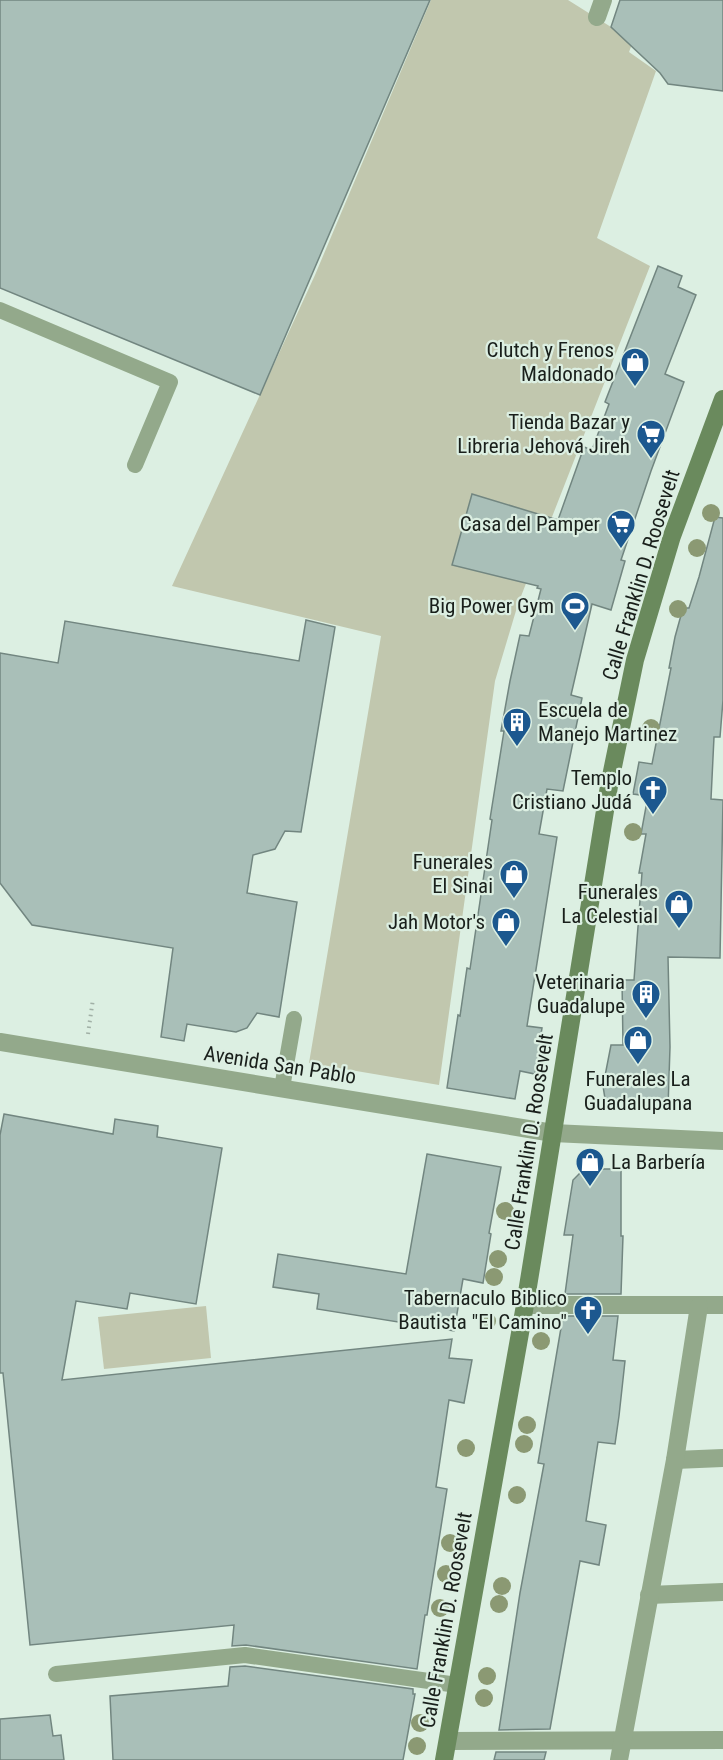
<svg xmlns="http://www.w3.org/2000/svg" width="723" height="1760" viewBox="0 0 723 1760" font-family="'Roboto Condensed',sans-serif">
<rect width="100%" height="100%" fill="#dcefe2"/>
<g fill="#c1c7ae">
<path d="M431 0H568L611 27 634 39 629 52 656 71 597 238 650 266 518 604 495 681 439 1085 309 1063 381 636 172 586 315 275Z"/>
<path d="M206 1306 211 1358 104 1369 98 1317Z"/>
</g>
<g fill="#a9bfb8" stroke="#728680" stroke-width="1.5">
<path d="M0 0H430L260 395 0 288Z"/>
<path d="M620 0H723V91L668 84 660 73 611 27Z"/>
<path d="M658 266 682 276 678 287 696 295 665 374 684 382 651 471 621 560 625 561 611 610 592 604 571 695 582 698 563 791 547 789 539 834 557 837 527 1026 542 1028 535 1074 520 1071 515 1099 447 1088 458 1015 460 1016 467 968 470 969 492 820 490 819 504 731H501L510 681 520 635 529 636 541 589 537 588 538 586 452 565 472 494 558 520 584 447 592 450 609 404 605 402Z"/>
<path d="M715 517 723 518V700L720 737H714L711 799 723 800 720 958 668 957 670 1047 668 1108 606 1105 603 1086 611 1045H623L622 980H634L642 873H639L646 834H641L648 796 633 794 639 762 652 764 671 668H669L675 637 683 608H689L699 577Z"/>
<path d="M306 620 335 627 301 832 285 831 275 849 253 855 247 893 297 902 279 1017 257 1013 247 1028 236 1032 187 1024 184 1041 161 1037 173 948 32 925 0 883V653L58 663 65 621 299 661Z"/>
<path d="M4 1114 113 1134 115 1119 158 1126 157 1137 222 1148 196 1304 130 1293 127 1309 76 1301 62 1380 452 1339 449 1358 472 1360 464 1403 449 1400 436 1487 447 1489 427 1615H425L417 1669 246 1645 232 1646 234 1625 30 1645 3 1373H0V1135Z"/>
<path d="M427 1154 501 1167 489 1233 491 1234 483 1283 463 1279 454 1331 317 1309 319 1294 273 1287 278 1254 406 1274Z"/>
<path d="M584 1169H621V1236H623L621 1294H565L573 1235H564L573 1180Z"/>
<path d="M563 1316H618L613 1360 625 1361 619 1416 615 1444 598 1442 586 1521 606 1525 599 1565 580 1561 550 1729 499 1730 520 1593 544 1464 538 1463Z"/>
<path d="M245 1666 413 1689V1694H415L403 1760H113L110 1696 228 1686 230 1667Z"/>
<path d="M50 1715 53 1736 61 1735 64 1760H0V1719Z"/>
<path d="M496 1752H546L544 1760H494Z"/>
</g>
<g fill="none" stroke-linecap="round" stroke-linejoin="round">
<path stroke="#a1b0a6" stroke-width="4" stroke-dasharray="1.5 4.5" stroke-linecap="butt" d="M88 1034 93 999"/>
<g stroke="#93a98b" stroke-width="16">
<path d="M0 310 170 382 135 465"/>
<path d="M282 1088 294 1019"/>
<path d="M56 1674 245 1655 457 1685"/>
</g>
<g stroke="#93a98b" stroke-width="18">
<path d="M525 1305H723"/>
<path d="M675 1460 723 1458"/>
<path d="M649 1595 723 1592"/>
<path d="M448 1741 723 1740"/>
<path d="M619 1760 675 1460 699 1306"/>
</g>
<g stroke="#93a98b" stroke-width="18">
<path d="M597 17 603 0"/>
<path d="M553 1133 723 1141"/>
</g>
<path stroke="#93a98b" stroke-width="18" d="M0 1042 553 1133"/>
<path stroke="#6a8a5d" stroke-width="18" d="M444 1760 525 1305 609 786 635 660 672 536 723 399"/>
</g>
<g fill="#8b9973">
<circle cx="711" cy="513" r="9"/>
<circle cx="697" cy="548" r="9"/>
<circle cx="678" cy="609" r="9"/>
<circle cx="651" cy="728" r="9"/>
<circle cx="633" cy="832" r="9"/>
<circle cx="505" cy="1211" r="9"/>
<circle cx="498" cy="1259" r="9"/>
<circle cx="494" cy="1277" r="9"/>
<circle cx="487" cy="1321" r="9"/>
<circle cx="541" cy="1341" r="9"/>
<circle cx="527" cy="1425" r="9"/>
<circle cx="524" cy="1444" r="9"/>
<circle cx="466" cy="1448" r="9"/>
<circle cx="517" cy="1495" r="9"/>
<circle cx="450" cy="1543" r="9"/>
<circle cx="446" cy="1574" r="9"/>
<circle cx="502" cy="1586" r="9"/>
<circle cx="499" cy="1604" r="9"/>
<circle cx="440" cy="1608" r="9"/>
<circle cx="487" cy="1676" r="9"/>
<circle cx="484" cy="1698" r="9"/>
<circle cx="420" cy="1723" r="9"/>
<circle cx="417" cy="1746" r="9"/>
</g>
<defs>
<g id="shop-pin" transform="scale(1.5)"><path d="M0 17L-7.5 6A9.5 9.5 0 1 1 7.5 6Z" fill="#1c588f" stroke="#dcefe2"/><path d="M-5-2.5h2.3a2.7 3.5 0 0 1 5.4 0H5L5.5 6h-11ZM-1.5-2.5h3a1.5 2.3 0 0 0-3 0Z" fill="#fff"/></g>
<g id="supermarket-pin" transform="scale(1.5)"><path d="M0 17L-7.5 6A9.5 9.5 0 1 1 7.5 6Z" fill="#1c588f" stroke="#dcefe2"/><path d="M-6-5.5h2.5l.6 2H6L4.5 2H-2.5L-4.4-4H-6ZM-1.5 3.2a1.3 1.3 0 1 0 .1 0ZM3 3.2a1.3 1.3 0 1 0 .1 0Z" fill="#fff"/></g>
<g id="stadium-pin" transform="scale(1.5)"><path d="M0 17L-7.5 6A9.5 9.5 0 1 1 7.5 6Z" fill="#1c588f" stroke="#dcefe2"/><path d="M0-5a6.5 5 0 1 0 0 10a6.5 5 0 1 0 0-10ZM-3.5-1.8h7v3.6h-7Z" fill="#fff"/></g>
<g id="building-pin" transform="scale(1.5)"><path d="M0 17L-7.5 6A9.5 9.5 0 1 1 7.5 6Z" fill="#1c588f" stroke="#dcefe2"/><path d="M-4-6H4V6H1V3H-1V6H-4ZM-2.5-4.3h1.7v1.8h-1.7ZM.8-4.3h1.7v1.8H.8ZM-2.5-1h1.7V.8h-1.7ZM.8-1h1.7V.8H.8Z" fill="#fff"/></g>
<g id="church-pin" transform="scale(1.5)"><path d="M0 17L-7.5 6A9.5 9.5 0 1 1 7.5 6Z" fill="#1c588f" stroke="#dcefe2"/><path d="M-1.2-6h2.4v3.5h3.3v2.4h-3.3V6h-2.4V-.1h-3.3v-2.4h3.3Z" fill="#fff"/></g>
</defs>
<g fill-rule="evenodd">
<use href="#shop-pin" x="635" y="362"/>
<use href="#supermarket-pin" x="651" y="434"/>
<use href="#supermarket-pin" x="621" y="524"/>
<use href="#stadium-pin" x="575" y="606"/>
<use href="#building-pin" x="517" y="722"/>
<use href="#church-pin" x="653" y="790"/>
<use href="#shop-pin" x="514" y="874"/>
<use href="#shop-pin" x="679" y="904"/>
<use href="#shop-pin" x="506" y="922"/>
<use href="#building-pin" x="646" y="994"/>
<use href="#shop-pin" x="638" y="1040"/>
<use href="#shop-pin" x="590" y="1162"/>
<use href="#church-pin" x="588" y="1310"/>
</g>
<g text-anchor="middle" stroke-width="4.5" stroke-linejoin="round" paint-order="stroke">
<g font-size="21" fill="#191f1b" stroke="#dcefe2" text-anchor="end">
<text x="614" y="357">Clutch y Frenos<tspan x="614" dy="24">Maldonado</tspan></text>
<text x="630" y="429">Tienda Bazar y<tspan x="630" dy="24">Libreria Jehová Jireh</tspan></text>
<text x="600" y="531">Casa del Pamper</text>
<text x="554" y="613">Big Power Gym</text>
<text x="538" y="717" text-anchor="start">Escuela de<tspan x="538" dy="24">Manejo Martinez</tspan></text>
<text x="632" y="785">Templo<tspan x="632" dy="24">Cristiano Judá</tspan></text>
<text x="493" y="869">Funerales<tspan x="493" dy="24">El Sinai</tspan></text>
<text x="658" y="899">Funerales<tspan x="658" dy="24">La Celestial</tspan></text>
<text x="485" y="929">Jah Motor's</text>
<text x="625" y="989">Veterinaria<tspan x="625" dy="24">Guadalupe</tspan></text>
<text x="638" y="1086" text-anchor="middle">Funerales La<tspan x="638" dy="24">Guadalupana</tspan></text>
<text x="611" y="1169" text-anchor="start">La Barbería</text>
<text x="567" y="1305">Tabernaculo Biblico<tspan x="567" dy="24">Bautista "El Camino"</tspan></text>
</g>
<g font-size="21" fill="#191f1b" stroke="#dcefe2">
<text transform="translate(641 575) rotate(-73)" y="7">Calle Franklin D. Roosevelt</text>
<text transform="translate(280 1065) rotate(9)" y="7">Avenida San Pablo</text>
<text transform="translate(529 1142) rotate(-81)" y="7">Calle Franklin D. Roosevelt</text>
<text transform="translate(446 1620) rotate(-80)" y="7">Calle Franklin D. Roosevelt</text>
</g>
</g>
</svg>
